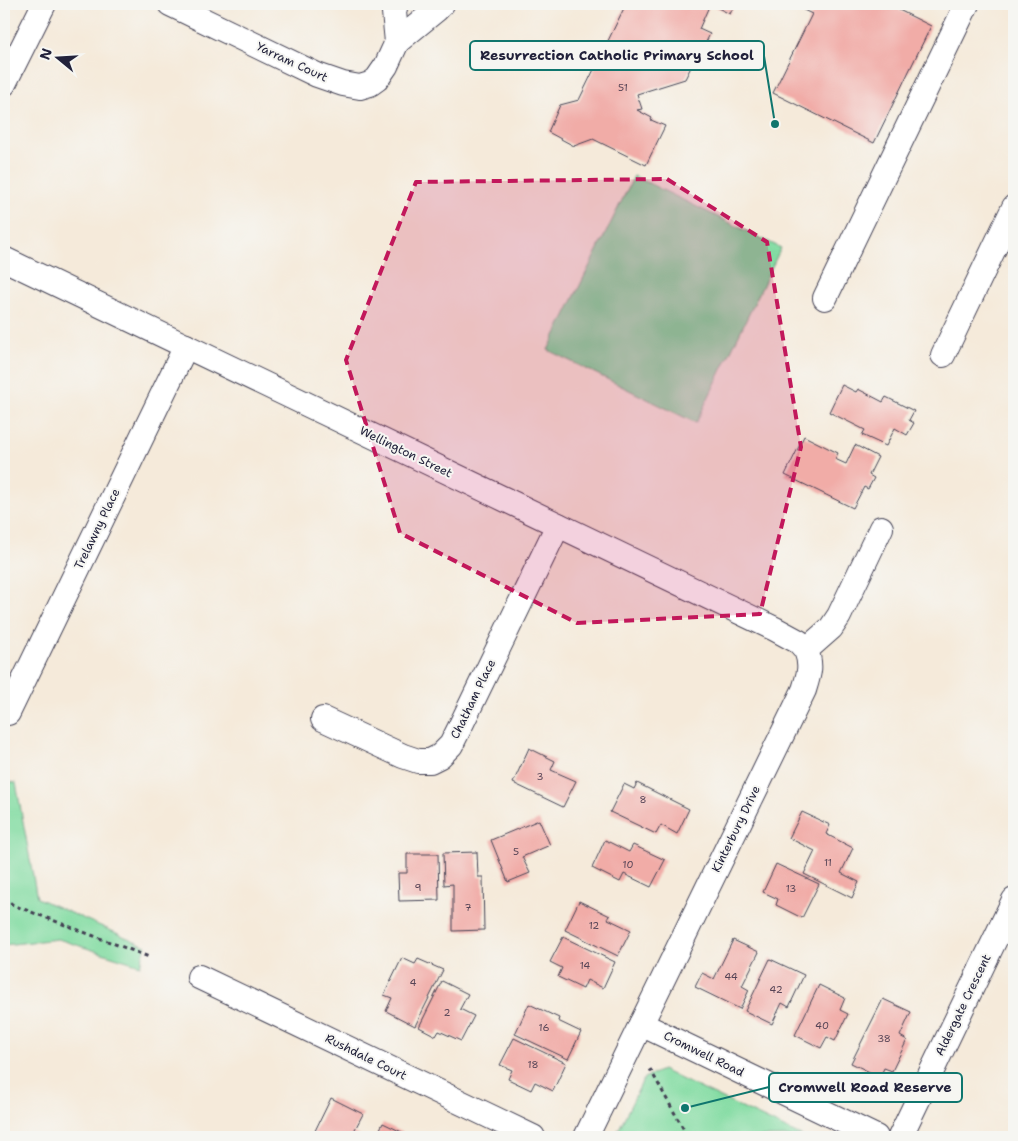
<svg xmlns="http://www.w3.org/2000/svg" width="1018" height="1141" viewBox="0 0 1018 1141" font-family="'Shantell Sans',sans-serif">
<rect width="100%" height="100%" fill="#f6f6f2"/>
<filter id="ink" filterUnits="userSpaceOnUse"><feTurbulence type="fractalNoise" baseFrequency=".02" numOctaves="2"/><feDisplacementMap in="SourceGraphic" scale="10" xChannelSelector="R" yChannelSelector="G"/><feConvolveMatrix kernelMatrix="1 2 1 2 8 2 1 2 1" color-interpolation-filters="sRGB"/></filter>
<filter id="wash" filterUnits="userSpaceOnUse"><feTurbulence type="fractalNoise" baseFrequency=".0096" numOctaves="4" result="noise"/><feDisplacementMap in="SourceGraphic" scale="20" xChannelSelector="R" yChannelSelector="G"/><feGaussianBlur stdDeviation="1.12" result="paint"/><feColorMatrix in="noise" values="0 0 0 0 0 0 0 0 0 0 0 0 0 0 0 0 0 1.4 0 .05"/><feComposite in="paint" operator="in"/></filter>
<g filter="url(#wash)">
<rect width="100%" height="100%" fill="#f5eada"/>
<g fill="#81dba1" stroke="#527e6e">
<path d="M634 176 781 248 696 423 548 350Z"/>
<path d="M4 781 16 783 37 898 146 946 140 965 58 939 4 945Z"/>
<path d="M662 1070 803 1137H615L644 1078Z"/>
</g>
<g id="blocks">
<g fill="#f1aca7">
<path d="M626 4H735L730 14 710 4 699 29 710 34 698 58 696 57 685 79 637 94 642 109 637 110 652 118 651 120 665 126 646 165 593 139 574 146 548 132 560 105 579 100Z"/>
<path d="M791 4H907L904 9 900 7 899 10 931 26 874 143 773 93 812 14Z"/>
<path d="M842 385 856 392 858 389 883 402 886 397 914 411 909 420 914 423 907 435 895 428 886 446 862 435 865 430 829 412Z"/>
<path d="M804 436 838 453 835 459 846 464 855 445 878 457 869 475 874 478 868 489 864 487 853 508 785 475Z"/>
<path d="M529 748 555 761 551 770 576 781 563 807 513 783Z"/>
<path d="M637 783 689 809 677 834 661 825 656 834 610 812 624 784 634 789Z"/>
<path d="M802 812 830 825 826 834 853 848 841 873 859 882 852 898 804 874 815 851 789 838Z"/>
<path d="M539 820 550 845 522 857 530 873 508 882 491 840Z"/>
<path d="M605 840 629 852 633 845 665 860 651 887 624 874 620 882 592 868Z"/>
<path d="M477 852 478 877H483L484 930 453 931V884L444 885 443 853Z"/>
<path d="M407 854H438L439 900 399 901 398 873H407Z"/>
<path d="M776 864 819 884 802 918 776 905 778 899 763 892Z"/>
<path d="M579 901 610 916 608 919 631 930 618 956 565 930Z"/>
<path d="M563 937 615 962 603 988 587 980 583 989 558 977 562 968 550 962Z"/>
<path d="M733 940 759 952 742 986 749 990 740 1009 695 987 702 973 714 979Z"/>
<path d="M402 958 415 964 418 959 443 970 415 1026 386 1011 392 998 384 995Z"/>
<path d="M770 959 804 975 789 1007 782 1003 772 1024 745 1011Z"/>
<path d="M442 981 468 994 460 1009 474 1016 461 1041 439 1031 436 1036 419 1027Z"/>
<path d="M819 985 845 998 840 1010 848 1014 835 1041 827 1037 821 1048 795 1035Z"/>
<path d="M883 999 911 1012 900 1036 907 1040 892 1071 884 1068 880 1077 851 1063Z"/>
<path d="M529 1004 559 1018 558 1021 581 1032 568 1059 515 1034Z"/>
<path d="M514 1038 566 1063 553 1091 535 1082 531 1090 508 1079 512 1070 500 1065Z"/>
<path d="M331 1098 363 1114 353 1133 363 1137H312Z"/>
<path d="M383 1123 412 1137H376Z"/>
</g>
</g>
</g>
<g filter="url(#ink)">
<use href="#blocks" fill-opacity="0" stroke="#424053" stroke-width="1"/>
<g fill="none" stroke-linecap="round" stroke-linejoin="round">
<g stroke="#424053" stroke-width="26">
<g id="minor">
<path d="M170 4 317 75 343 84 360 87 370 84 377 79 386 66 397 42 436 10 442 4"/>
<path d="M396 4 394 12 397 42"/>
<path d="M4 84 44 4"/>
<path d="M4 259 775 629 799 642 806 650"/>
<path d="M825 298 967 4"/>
<path d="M943 355 1014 207"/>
<path d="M8 713 186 346"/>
<path d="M323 719 403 756 418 761H430L440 756 451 745 459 729 558 525"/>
<path d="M199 977 533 1137"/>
<path d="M641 1024 876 1137"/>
<path d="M586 1137 804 690C809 674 812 666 806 650L831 628 839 616 881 528"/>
<path d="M900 1137 1014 900"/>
</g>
</g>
<g stroke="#424053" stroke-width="3" stroke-dasharray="4 4" stroke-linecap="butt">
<path d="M4 897 13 905 149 957"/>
<path d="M4 906 13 905"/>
<path d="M650 1069 688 1137"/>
</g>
<use href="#minor" stroke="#fff" stroke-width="24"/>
</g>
</g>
<path fill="#c2185b" fill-opacity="0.2" stroke="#c2185b" stroke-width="4" stroke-dasharray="10 6" stroke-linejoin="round" d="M667 179 767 242 801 447 760 614 577 623 400 533 346 360 416 182Z"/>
<g text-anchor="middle" stroke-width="4" stroke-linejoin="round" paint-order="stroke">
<g font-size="10" fill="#564456">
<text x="623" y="91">51</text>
<text x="540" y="780">3</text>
<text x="643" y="803">8</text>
<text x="516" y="855">5</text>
<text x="828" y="866">11</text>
<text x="628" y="868">10</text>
<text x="418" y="891">9</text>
<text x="791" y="892">13</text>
<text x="468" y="911">7</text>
<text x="594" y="929">12</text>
<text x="585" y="969">14</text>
<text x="731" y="980">44</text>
<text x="413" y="986">4</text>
<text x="776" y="993">42</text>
<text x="447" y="1016">2</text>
<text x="822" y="1029">40</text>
<text x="544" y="1031">16</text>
<text x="884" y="1042">38</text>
<text x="533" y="1068">18</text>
</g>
<g font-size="12" fill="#22223b" stroke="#f6f6f2">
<text transform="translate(292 62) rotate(25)" y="4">Yarram Court</text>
<text transform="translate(406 452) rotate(26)" y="4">Wellington Street</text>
<text transform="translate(97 529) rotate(-64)" y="4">Trelawny Place</text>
<text transform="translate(473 699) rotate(-64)" y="4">Chatham Place</text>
<text transform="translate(736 829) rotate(-64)" y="4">Kinterbury Drive</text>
<text transform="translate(963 1005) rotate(-64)" y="4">Aldergate Crescent</text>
<text transform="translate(704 1054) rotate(26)" y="4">Cromwell Road</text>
<text transform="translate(366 1057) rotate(26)" y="4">Rushdale Court</text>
</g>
</g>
<path fill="none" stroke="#0f766e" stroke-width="2" d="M775 124L764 56M685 1108L769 1087"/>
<g fill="#0f766e" stroke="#f6f6f2" stroke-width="2">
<circle cx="775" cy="124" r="5"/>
<circle cx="685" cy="1108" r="5"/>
</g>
<g fill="#f6f6f2" stroke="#0f766e" stroke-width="2">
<rect x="470" y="41" width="294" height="29" rx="5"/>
<rect x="769" y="1073" width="193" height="29" rx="5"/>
</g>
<g font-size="14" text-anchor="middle" font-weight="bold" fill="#22223b">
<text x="617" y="60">Resurrection Catholic Primary School</text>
<text x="865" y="1092">Cromwell Road Reserve</text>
</g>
<rect width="1018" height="1141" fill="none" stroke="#f6f6f2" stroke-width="20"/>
<g transform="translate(58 58) rotate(288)" stroke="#f6f6f2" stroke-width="4" paint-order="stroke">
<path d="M0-4L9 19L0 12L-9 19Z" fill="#22223b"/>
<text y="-8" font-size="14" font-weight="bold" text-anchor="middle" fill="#22223b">N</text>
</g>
</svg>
